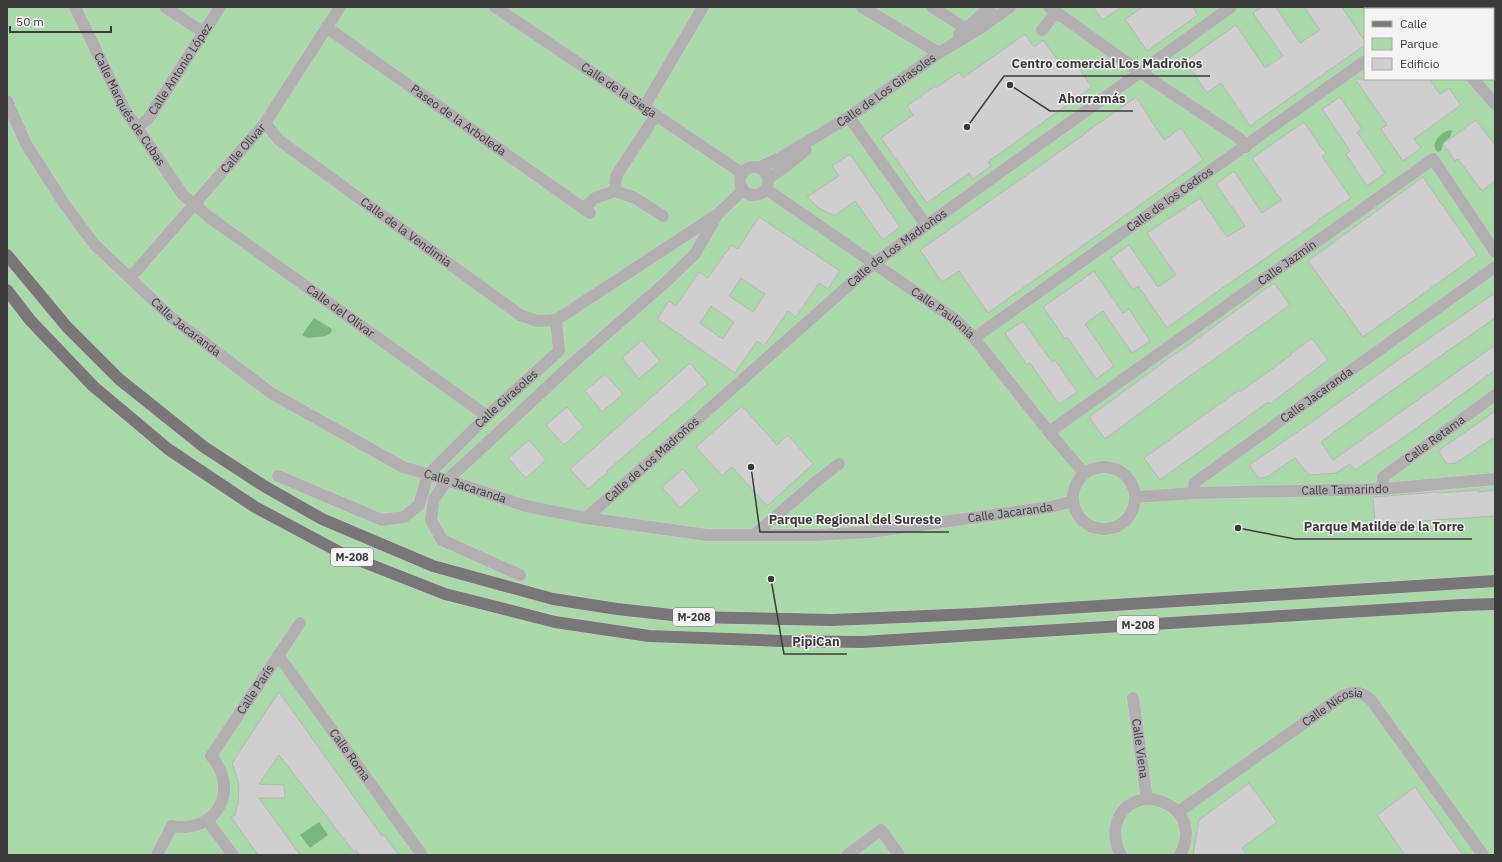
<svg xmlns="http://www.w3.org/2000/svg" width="1502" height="862" viewBox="0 0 1502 862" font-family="'IBM Plex Sans',sans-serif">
<rect width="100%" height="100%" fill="#f5f2f4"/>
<path fill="#a9d9a9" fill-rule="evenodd" d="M7 7H1495V855H7ZM1365 9H1493V79H1365Z"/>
<g fill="#7bb67d">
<path d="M1451 130 1452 132 1450 137 1443 143 1441 151 1437 152 1434 146C1436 138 1442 131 1451 130Z"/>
<path d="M314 318 332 329 331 333 326 336 308 338 302 335Z"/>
<path d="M319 822 328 835 310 848 300 835Z"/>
</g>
<g fill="#d1ced0" stroke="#b8b5b7" fill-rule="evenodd">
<path d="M1093 7H1122L1102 20Z"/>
<path d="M1143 7H1193L1198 15 1147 51 1125 19Z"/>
<path d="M1262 7H1276L1300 43 1320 30 1304 7H1342L1365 41V45L1250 126 1221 83 1207 93 1185 61 1236 25 1265 68 1283 56 1253 13Z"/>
<path d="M1025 34 1034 47 1043 40 1063 67 1073 60 1092 87 988 162 991 166 973 179 969 173 927 203 881 138 913 115 907 106 935 86 936 88 959 72 963 78Z"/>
<path d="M1355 79H1429L1440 94 1449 88 1461 105 1414 139 1421 148 1403 161 1381 129 1387 125Z"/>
<path d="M1136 97 1164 140 1181 128 1203 160 988 313 959 271 942 282 920 250 1085 134V133Z"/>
<path d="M1340 97 1362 129 1357 132 1385 173 1367 186 1346 154 1350 151 1322 109Z"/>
<path d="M1476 120 1495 145V181L1482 191 1458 159 1455 161 1443 144Z"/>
<path d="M1304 122 1326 154 1322 156 1351 198 1318 220 1319 221 1217 292 1167 328 1138 286 1133 290 1111 258 1129 245 1158 287 1176 275 1147 233 1200 198 1227 237 1245 226 1216 184 1234 171 1262 213 1281 200 1252 158Z"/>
<path d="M850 154 900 227 883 240 855 201 834 216 819 208 807 197 839 176 832 166Z"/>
<path d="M1423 177 1477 255 1363 337 1308 261Z"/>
<path d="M759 217 840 271 828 289 819 283 796 317 788 311 764 346 757 341 735 373 657 319 669 301 676 306 699 272 708 278 731 245 738 249ZM741 278 765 294 753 312 729 296ZM711 306 734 322 723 339 700 323Z"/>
<path d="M1094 271 1123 313 1129 309 1150 341 1132 353 1103 311 1085 324 1114 366 1096 379 1067 337 1065 339 1043 307Z"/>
<path d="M1274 283 1290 305 1202 368V367L1105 439 1089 417 1176 353V354Z"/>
<path d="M1495 293V318L1384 396 1321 442 1333 460 1495 345V370L1410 433 1355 470 1350 464 1336 473 1309 475 1295 458 1267 477 1258 478 1249 465 1306 426 1405 355Z"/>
<path d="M1023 321 1052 362 1055 360 1077 392 1059 404 1030 363 1027 365 1005 333Z"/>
<path d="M1312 338 1328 360 1270 404 1268 402 1160 480 1144 458 1239 390 1240 392 1291 355 1290 354Z"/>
<path d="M642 340 660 361 639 379 622 358Z"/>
<path d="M690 363 708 384 607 471 608 472 588 489 570 469Z"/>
<path d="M605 374 623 394 602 412 585 391Z"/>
<path d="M742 406 777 445 788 435 813 464 767 506 732 467 722 476 696 447Z"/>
<path d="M567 407 584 427 564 445 546 425Z"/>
<path d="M1495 411V437L1456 463 1447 464 1438 451Z"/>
<path d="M529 440 546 460 526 478 508 458Z"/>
<path d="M683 469 700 490 680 508 662 487Z"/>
<path d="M1479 490V492L1495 490V516L1375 524 1373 497 1438 492V493Z"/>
<path d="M279 692 382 836 384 835 399 855H359L356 850 354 852 279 755 259 784 284 785 285 798H259L300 855H258L231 817 235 815 237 805H238L239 784 232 763Z"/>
<path d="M1249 783 1277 822 1242 848 1247 855H1193L1199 820Z"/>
<path d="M1415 787 1463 855H1405L1377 815Z"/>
</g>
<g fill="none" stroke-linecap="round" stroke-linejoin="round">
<g stroke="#d0cdcf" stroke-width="13">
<g id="street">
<path id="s1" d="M75 7 125 110 183 195 209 217 487 416"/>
<path d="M165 7 203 32"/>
<path id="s2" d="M495 7 742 173"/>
<path d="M862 7 939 53"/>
<path d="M932 7 965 28"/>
<path d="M1049 7 1140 72 1239 138 1246 147"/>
<path d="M1421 7 1423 9"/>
<path d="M1467 7 1468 9"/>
<path id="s3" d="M326 27 590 213"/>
<path d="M1042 30 1056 13"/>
<path d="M959 35 990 7"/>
<path d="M1493 46 1495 49"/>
<path d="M1473 79 1495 104"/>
<path id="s4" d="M7 101 26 144 63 202 94 244 172 318 271 393 403 467 447 480 526 506 586 518 707 535H816L870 532 1051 507 1073 501"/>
<path d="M644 107 703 7"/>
<path d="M849 117 926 225"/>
<path id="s5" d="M265 123 279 140 520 315 537 321 556 320"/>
<path id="s6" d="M137 127 148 119 220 7"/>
<circle cx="754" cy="181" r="14"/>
<path id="s7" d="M760 167 780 158 849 117 939 53 985 25 1010 7"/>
<path d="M769 178 785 167 806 150"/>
<path id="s8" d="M766 189 956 320 974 338 1049 432 1084 473"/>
<path d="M615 191 616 176 656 115"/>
<path d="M583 208 595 198 615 191 635 198 663 216"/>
<path id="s9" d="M130 278 265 123 340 7"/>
<path id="s10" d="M974 338 1365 61"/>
<path id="s11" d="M1049 432 1433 159 1495 252"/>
<circle cx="1104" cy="498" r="31"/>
<path id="s12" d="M278 476 382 520 404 517 419 505 428 475 487 416 559 351 556 320 718 214 743 190"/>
<path id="s13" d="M1383 489V477L1495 395"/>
<path id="s14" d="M1195 493 1383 489 1495 479"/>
<path id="s15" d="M1136 497 1195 493 1194 483 1495 267"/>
<path id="s16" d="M586 518 874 263 1231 7"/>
<path d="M754 535 818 480 839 464"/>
<path d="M520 575 442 540 431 520 434 499 447 480 500 431 572 364 667 281 695 254 716 217"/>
<path id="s17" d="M278 655 422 855"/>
<path id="s18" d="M1133 698 1147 799"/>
<path id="s19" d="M1178 812 1344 695C1356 691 1362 692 1371 700L1483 855"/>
<path d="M207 820 233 855"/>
<path id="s20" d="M157 855 172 826C216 834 241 790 211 756L300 623"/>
<path d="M847 855 881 830 899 855"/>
<path d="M1121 855C1116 846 1114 836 1116 825 1129 776 1208 803 1180 855"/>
</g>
</g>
<g stroke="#d0cdcf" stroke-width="13">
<g id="primary">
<path d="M7 255 67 327 119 379 204 447 264 486 322 519 433 566 553 599 617 609 690 617 832 620 973 614 1495 581"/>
<path d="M7 290 30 320 93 386 168 449 255 507 343 554 445 594 555 622 649 636 782 641 862 642 1462 605 1495 604"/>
</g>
</g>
<use href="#street" stroke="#b1afb0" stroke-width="12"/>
<use href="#primary" stroke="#797778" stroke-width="12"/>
</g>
<g text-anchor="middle" stroke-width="3" stroke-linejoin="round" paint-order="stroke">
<g fill="#f5f2f4" stroke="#747172" stroke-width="1">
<rect x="331" y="548" width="42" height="18" rx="3"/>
<rect x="673" y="608" width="42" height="18" rx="3"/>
<rect x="1117" y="616" width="42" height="18" rx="3"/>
</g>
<g font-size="11" font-weight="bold" fill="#3c3a3b">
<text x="352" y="561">M-208</text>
<text x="694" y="621">M-208</text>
<text x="1138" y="629">M-208</text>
</g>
<g font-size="12" fill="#3c3a3b" stroke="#f5f2f4">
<text dy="4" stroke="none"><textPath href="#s6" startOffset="73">Calle Antonio López</textPath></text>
<text dy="4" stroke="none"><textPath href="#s2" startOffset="149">Calle de la Siega</textPath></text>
<text dy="4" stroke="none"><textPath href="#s7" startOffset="148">Calle de Los Girasoles</textPath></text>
<text dy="4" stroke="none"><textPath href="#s1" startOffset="116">Calle Marqués de Cubas</textPath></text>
<text dy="4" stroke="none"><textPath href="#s3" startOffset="162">Paseo de la Arboleda</textPath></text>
<text dy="4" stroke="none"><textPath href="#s9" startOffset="172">Calle Olivar</textPath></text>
<text dy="4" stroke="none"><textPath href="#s10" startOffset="240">Calle de los Cedros</textPath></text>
<text dy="4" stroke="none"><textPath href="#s5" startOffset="179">Calle de la Vendimia</textPath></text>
<text dy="4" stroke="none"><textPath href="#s16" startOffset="412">Calle de Los Madroños</textPath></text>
<text dy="4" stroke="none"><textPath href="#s11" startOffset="292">Calle Jazmín</textPath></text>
<text dy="4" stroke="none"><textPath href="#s1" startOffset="413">Calle del Olivar</textPath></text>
<text dy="4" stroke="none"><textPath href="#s8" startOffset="216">Calle Paulonia</textPath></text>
<text dy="4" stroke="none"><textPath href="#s4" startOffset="292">Calle Jacaranda</textPath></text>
<text dy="4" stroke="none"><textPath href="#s15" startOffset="220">Calle Jacaranda</textPath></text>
<text dy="4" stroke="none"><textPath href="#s12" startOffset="295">Calle Girasoles</textPath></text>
<text dy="4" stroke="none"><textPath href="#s13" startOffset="76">Calle Retama</textPath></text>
<text dy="4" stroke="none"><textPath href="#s16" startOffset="88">Calle de Los Madroños</textPath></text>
<text dy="4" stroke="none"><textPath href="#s4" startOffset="616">Calle Jacaranda</textPath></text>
<text dy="4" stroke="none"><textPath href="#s14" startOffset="150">Calle Tamarindo</textPath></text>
<text dy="4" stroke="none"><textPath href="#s4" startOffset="1168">Calle Jacaranda</textPath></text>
<text dy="4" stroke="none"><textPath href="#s20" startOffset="222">Calle París</textPath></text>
<text dy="4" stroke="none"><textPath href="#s19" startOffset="188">Calle Nicosia</textPath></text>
<text dy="4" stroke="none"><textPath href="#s18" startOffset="51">Calle Viena</textPath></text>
<text dy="4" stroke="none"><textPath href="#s17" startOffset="123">Calle Roma</textPath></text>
</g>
</g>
<path fill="none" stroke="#3c3a3b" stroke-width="1.5" d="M967 127L1004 76H1210M1010 85L1050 111H1133M751 467L760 532H949M1238 528L1295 539H1472M771 579L784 654H847"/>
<g fill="#3c3a3b" stroke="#f5f2f4" stroke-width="1.5">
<circle cx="967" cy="127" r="4"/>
<circle cx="1010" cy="85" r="4"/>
<circle cx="751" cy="467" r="4"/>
<circle cx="1238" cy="528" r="4"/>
<circle cx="771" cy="579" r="4"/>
</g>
<g font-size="13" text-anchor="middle" font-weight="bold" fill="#3c3a3b" stroke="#f5f2f4" stroke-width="3" stroke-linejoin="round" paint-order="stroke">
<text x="1107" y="68">Centro comercial Los Madroños</text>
<text x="1092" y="103">Ahorramás</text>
<text x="855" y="524">Parque Regional del Sureste</text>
<text x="1384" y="531">Parque Matilde de la Torre</text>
<text x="816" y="646">PipiCan</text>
</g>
<rect width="1502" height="862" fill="none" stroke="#3c3a3b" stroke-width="16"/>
<rect x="1364" y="8" width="130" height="72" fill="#f5f2f4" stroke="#aba8aa"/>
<rect x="1372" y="21" width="20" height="6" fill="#797778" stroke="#aba8aa"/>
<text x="1400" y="28" font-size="12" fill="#3c3a3b">Calle</text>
<rect x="1372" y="38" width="20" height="12" fill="#a9d9a9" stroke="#aba8aa"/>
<text x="1400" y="48" font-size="12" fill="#3c3a3b">Parque</text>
<rect x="1372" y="58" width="20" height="12" fill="#d1ced0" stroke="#aba8aa"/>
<text x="1400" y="68" font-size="12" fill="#3c3a3b">Edificio</text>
<path d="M10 26v6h101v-6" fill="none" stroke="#3c3a3b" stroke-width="2"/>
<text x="16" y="26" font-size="12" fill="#3c3a3b" stroke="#f5f2f4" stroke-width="3" paint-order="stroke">50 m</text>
</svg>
